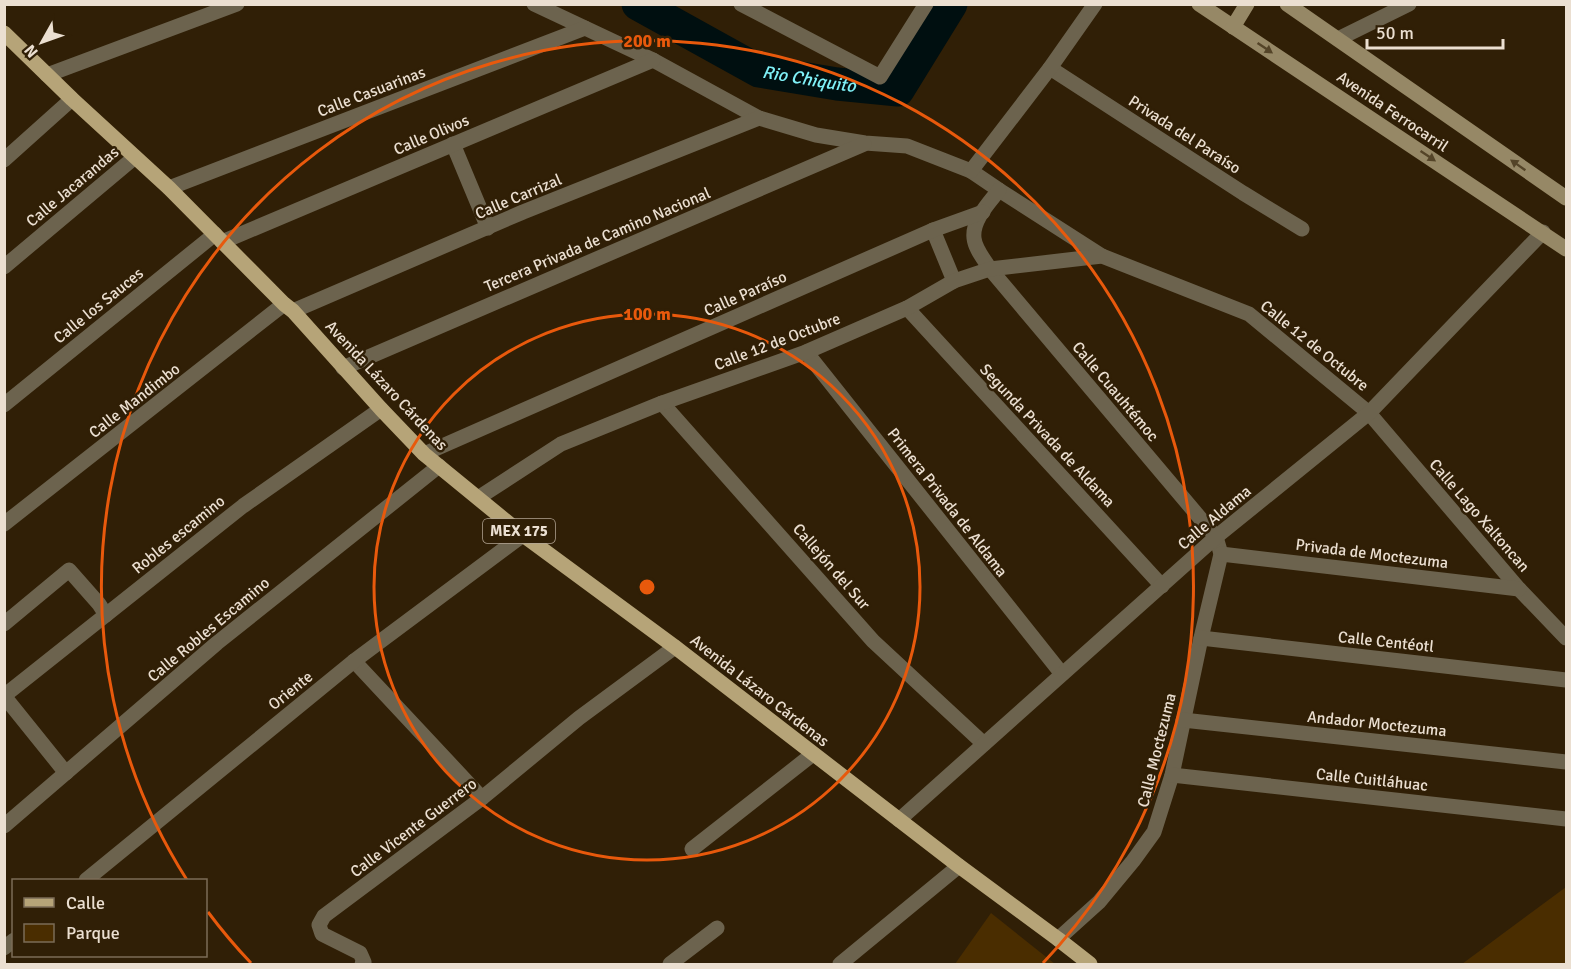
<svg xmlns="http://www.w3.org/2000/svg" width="1571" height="969" viewBox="0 0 1571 969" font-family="Signika,sans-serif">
<rect width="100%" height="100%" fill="#301f06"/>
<g fill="#4a2d00">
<path d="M1566 887V964H1462Z"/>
<path d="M991 913 1055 964H955Z"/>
</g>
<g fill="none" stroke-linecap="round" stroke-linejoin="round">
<path stroke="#000f10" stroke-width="33" id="s1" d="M638 4 759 71 837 84 898 90 951 4"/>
<g stroke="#6c634e" stroke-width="15">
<path d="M534 4 653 60 759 118 816 135 865 143 907 146 971 171 999 190 1102 256"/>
<path d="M741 4 880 77 926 4"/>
<path d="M1338 39 1409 4"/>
<path d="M1050 68 1243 193 1302 229"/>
<path d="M47 75 237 4"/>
<path d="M453 144 488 228"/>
<path d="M4 160 72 99"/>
<path d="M971 171 1050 68 1095 4"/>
<path d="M169 188 585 28"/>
<path d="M999 190C989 203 972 220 974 238 975 249 984 259 990 269L1216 537 1221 554 1201 638 1172 775 1154 832 1133 861 1099 902 1058 939"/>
<path d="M933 230 954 281"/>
<path d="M222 242 653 60"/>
<path d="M4 267 135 157"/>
<path d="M907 308 1162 586"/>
<path d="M293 311 523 212 759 118"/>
<path d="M806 352 1062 674"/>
<path d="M343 368 864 144"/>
<path d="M662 403 873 641 984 744"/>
<path d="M4 405 215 234"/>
<path d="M424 454 933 230 983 212"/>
<path d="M478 498 561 444 662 403 806 352 907 308 954 281 990 269 1102 256 1249 314 1369 413 1519 589 1566 638"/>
<path d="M4 524 284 304"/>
<path d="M1221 554 1519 589"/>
<path d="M4 624 69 570 99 604 106 615"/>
<path d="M1201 638 1566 680"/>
<path d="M354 661 482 798"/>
<path d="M4 696 243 506 381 409"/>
<path d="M4 696 66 773"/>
<path d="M1183 720 1566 762"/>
<path d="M1172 775 1566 819"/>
<path d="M899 820 1216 537 1369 413 1543 232"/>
<path d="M4 826 217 643 439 466"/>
<path d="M692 849 813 754"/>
<path d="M86 880 354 661 523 535"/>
<path d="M4 948 14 940"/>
<path d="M362 964 364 962 360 953 322 934 319 925 324 916 482 798 579 718 675 647"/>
<path d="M670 964 717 928"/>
</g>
<path stroke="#6c634e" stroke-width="15" d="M840 964 959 866"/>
<g stroke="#968866" stroke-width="15">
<path d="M1199 4 1566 249"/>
<path d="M1287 4 1566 198"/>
<path d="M1233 27 1247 4"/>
</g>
<path stroke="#b6a478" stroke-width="15" d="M4 33 72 99 169 188 284 304 293 311 381 409 424 454 523 535 675 647 959 866 1058 939 1090 964"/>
</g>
<defs><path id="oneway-solid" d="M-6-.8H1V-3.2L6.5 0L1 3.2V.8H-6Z" transform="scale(1.5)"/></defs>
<g fill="#544428">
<use href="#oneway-solid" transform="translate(1265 48) rotate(34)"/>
<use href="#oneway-solid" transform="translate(1428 156) rotate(34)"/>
<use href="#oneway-solid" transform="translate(1518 165) rotate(-145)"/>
</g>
<g fill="none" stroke="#e8590c" stroke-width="3">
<circle cx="647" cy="587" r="273"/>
<path d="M251 963A546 546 0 0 1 208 912M187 880A546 546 0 1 1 1043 963"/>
</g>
<g text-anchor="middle" stroke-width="5" stroke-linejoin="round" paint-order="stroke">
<rect fill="#301f06" stroke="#b3a594" stroke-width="1.5" x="483" y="519" width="72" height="24" rx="4.5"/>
<g font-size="15" font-weight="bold" fill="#ebdfd1">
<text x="519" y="536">MEX 175</text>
</g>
<g font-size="16" fill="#ebdfd1" stroke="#301f06">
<text transform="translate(371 91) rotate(-21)" y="6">Calle Casuarinas</text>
<text transform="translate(1393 111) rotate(34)" y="6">Avenida Ferrocarril</text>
<text transform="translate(431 134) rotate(-23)" y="6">Calle Olivos</text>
<text transform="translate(1185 134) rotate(33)" y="6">Privada del Paraíso</text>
<text transform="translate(72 186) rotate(-40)" y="6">Calle Jacarandas</text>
<text transform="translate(518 196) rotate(-23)" y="6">Calle Carrizal</text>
<text transform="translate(597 239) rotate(-23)" y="6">Tercera Privada de Camino Nacional</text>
<text transform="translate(745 293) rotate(-24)" y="6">Calle Paraíso</text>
<text transform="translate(98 305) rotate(-39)" y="6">Calle los Sauces</text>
<text transform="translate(777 341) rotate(-21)" y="6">Calle 12 de Octubre</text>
<text transform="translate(1315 345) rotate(39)" y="6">Calle 12 de Octubre</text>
<text transform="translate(387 385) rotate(47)" y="6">Avenida Lázaro Cárdenas</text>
<text transform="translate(1116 391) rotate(50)" y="6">Calle Cuauhtémoc</text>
<text transform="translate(134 400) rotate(-38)" y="6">Calle Mandimbo</text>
<text transform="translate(1048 435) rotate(47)" y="6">Segunda Privada de Aldama</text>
<text transform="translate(948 502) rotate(52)" y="6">Primera Privada de Aldama</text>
<text transform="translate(1480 515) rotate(49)" y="6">Calle Lago Xaltoncan</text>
<text transform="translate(1214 517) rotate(-40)" y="6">Calle Aldama</text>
<text transform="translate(178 534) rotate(-39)" y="6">Robles escamino</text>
<text transform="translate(1372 553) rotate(7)" y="6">Privada de Moctezuma</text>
<text transform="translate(832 566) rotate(49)" y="6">Callejón del Sur</text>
<text transform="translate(208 629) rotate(-40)" y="6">Calle Robles Escamino</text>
<text transform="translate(1386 641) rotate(6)" y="6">Calle Centéotl</text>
<text transform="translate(290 690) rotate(-39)" y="6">Oriente</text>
<text transform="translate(760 690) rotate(38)" y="6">Avenida Lázaro Cárdenas</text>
<text transform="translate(1377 723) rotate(6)" y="6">Andador Moctezuma</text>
<text transform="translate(1156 750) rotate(-76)" y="6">Calle Moctezuma</text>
<text transform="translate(1372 779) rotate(6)" y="6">Calle Cuitláhuac</text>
<text transform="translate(413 827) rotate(-37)" y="6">Calle Vicente Guerrero</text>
</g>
<g font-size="18" font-style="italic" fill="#7ff1f7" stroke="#301f06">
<text dy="6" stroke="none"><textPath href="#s1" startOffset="189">Rio Chiquito</textPath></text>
</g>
</g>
<circle cx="647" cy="587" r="9" fill="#e8590c" stroke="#301f06" stroke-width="3"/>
<g font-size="18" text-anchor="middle" font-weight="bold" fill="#e8590c" stroke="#301f06" stroke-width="5" stroke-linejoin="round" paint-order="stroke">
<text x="647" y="47">200 m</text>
<text x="647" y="320">100 m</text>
</g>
<rect width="1571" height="969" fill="none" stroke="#ebdfd1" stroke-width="12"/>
<rect x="12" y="879" width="195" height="78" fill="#301f06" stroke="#7b6c57" stroke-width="1.5"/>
<rect x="24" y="898" width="30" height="9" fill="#b6a478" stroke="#7b6c57" stroke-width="1.5"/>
<text x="66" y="909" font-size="18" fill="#ebdfd1">Calle</text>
<rect x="24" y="924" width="30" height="18" fill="#4a2d00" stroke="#7b6c57" stroke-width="1.5"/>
<text x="66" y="939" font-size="18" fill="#ebdfd1">Parque</text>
<g transform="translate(42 42) rotate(230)" stroke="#301f06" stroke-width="4.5" paint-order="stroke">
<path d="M0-4.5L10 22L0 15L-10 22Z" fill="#ebdfd1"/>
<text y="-9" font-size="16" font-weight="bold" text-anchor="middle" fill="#ebdfd1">N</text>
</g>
<path d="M1367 39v9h136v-9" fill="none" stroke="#ebdfd1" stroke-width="3"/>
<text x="1376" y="39" font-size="18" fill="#ebdfd1" stroke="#301f06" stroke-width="4.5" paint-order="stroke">50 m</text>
</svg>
